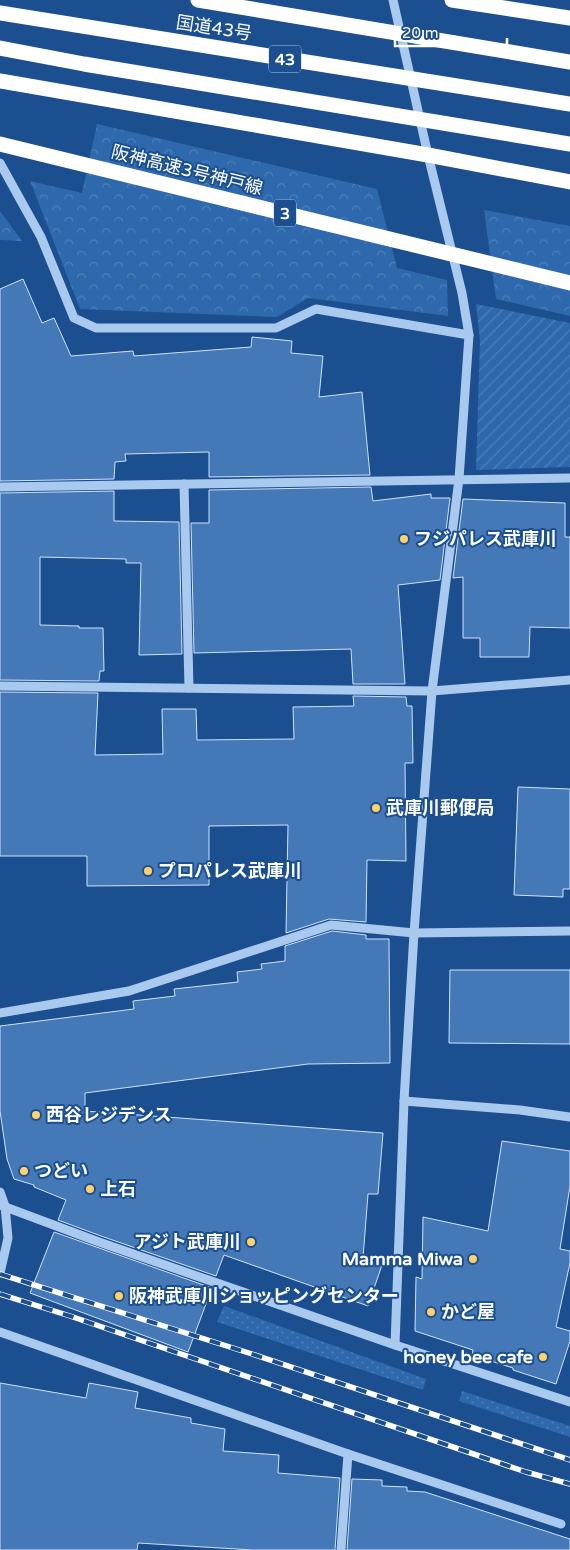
<svg xmlns="http://www.w3.org/2000/svg" width="570" height="1550" viewBox="0 0 570 1550" font-family="'Varela Round','Noto Sans JP',sans-serif">
<defs>
<pattern id="grass-dots" width="8" height="8" patternUnits="userSpaceOnUse" patternTransform="scale(1.25)"><rect width="8" height="8" fill="#2e69ad"/><path d="M2 2h.1M6 6h.1" fill="none" stroke="#4d80b9" stroke-width="1.8" stroke-linecap="round"/></pattern>
<pattern id="forest-crowns" width="20" height="18" patternUnits="userSpaceOnUse" patternTransform="scale(1.25)"><rect width="20" height="18" fill="#2e69ad"/><path d="M2 6a3 3 0 1 1 6 0M12 15a3 3 0 1 1 6 0" fill="none" stroke="#4d80b9"/></pattern>
<pattern id="garden-furrows" width="10" height="10" patternUnits="userSpaceOnUse" patternTransform="scale(1.25)"><rect width="10" height="10" fill="#2e69ad"/><path d="M-1 1l2-2M0 10L10 0M9 11l2-2" fill="none" stroke="#4d80b9"/></pattern>
</defs>
<rect width="100%" height="100%" fill="#1b4f8f"/>
<g fill="url(#grass-dots)">
<path d="M224 1306 426 1379 423 1390 217 1322Z"/>
<path d="M462 1391 570 1426V1437L459 1401Z"/>
</g>
<g fill="url(#forest-crowns)">
<path d="M97 124 377 189 397 268 447 280 448 316 308 298 277 317 80 309 30 181 82 193Z"/>
<path d="M484 210 570 226V316L496 299Z"/>
<path d="M0 211 22 241 0 240Z"/>
</g>
<path fill="url(#garden-furrows)" d="M476 304 570 323V467L476 470 480 340Z"/>
<g fill="#4478b7" stroke="#cfe3fa">
<path d="M23 279 42 323 54 318 71 356 133 351 134 356 251 347 252 337 292 341 291 353 323 356 319 397 362 392 370 475 209 477V452L125 454 126 461 115 462 114 479 0 481V289Z"/>
<path d="M371 487 373 501 431 494V498H450L440 580 398 585 405 684H353L351 649 194 653 191 523H209V490Z"/>
<path d="M114 491V521L179 522 182 654 139 655 141 563H126V559L40 557V625L79 626V628H103L104 671H100L99 681 0 680V493Z"/>
<path d="M463 499 565 503V537H570V628L530 627 529 657H480V638H463V577L453 578Z"/>
<path d="M0 692 98 693 95 755 163 754 162 709H196L197 740 294 739 293 707 354 706 353 696 406 697 407 706H412L413 763H405L406 861 367 860 366 922 329 919 286 933 288 825 209 826V885L87 886V856H0Z"/>
<path d="M518 787 570 789V889H563V897L514 895Z"/>
<path d="M332 931 366 935V939H389L390 1063 308 1064 85 1093V1111L383 1133 378 1194H368L363 1258 382 1265 368 1306 224 1255 216 1276 101 1236 58 1220 66 1200 34 1187V1185L14 1179 7 1159 0 1111V1026L134 1009 133 1001 175 996 174 989 238 982 237 972 262 969 261 964 285 961V946Z"/>
<path d="M450 970H570V1044L449 1043Z"/>
<path d="M502 1141 570 1151V1186L560 1249 570 1251V1263L556 1327 570 1331V1341L556 1384 513 1370V1368L472 1355 473 1350 415 1331 416 1277 422 1279 423 1217 488 1231Z"/>
<path d="M54 1232 212 1288 188 1352 30 1293Z"/>
<path d="M0 1383 86 1398 89 1383 138 1392 135 1408 191 1418V1423L225 1429 223 1451 279 1455 278 1473 340 1478 335 1550H253L138 1543 137 1550H0Z"/>
<path d="M352 1479 382 1480V1486L407 1487V1491L425 1492 570 1539V1550H347Z"/>
</g>
<g fill="none" stroke-linecap="round" stroke-linejoin="round">
<g stroke="#a9c9ee" stroke-width="9">
<path d="M393 0 428 155 462 293 469 335 459 479 432 691 414 933 404 1101 395 1345"/>
<path d="M0 163 41 237 74 318 96 328H276L316 309 469 335"/>
<path d="M184 484 189 688"/>
<path d="M0 487 570 478"/>
<path d="M0 686 432 691 570 680"/>
<path d="M0 1013 129 991 331 925 414 933 570 931"/>
<path d="M404 1101 520 1110 570 1117"/>
<path d="M0 1192 5 1206 8 1238 0 1273"/>
<path d="M0 1205 99 1242 395 1345 570 1402"/>
<path d="M0 1332 348 1454 561 1524"/>
<path d="M341 1550 348 1454"/>
</g>
<g stroke="#fff" stroke-width="15">
<path d="M452 0 570 18"/>
<path d="M0 81 428 155 570 182"/>
</g>
<g stroke="#fff" stroke-width="5.5">
<g id="rail">
<path d="M0 1274 252 1354 570 1460"/>
<path d="M0 1294 70 1316 526 1472 570 1484"/>
</g>
</g>
<use href="#rail" stroke="#1b4f8f" stroke-width="4" stroke-dasharray="11" stroke-linecap="butt"/>
<g stroke="#fff" stroke-width="15">
<path d="M198 0 570 62"/>
<path d="M0 13 570 104"/>
<path d="M0 48 84 64 570 144"/>
<path d="M0 144 570 283"/>
</g>
</g>
<g fill="#ffd166" stroke="#1b4f8f" stroke-width="2">
<circle cx="404" cy="539" r="5"/>
<circle cx="376" cy="808" r="5"/>
<circle cx="148" cy="871" r="5"/>
<circle cx="36" cy="1115" r="5"/>
<circle cx="24" cy="1171" r="5"/>
<circle cx="90" cy="1189" r="5"/>
<circle cx="251" cy="1242" r="5"/>
<circle cx="473" cy="1259" r="5"/>
<circle cx="119" cy="1296" r="5"/>
<circle cx="431" cy="1312" r="5"/>
<circle cx="543" cy="1357" r="5"/>
</g>
<g text-anchor="middle" stroke-width="4" stroke-linejoin="round" paint-order="stroke">
<g fill="#1b4f8f" stroke="#bbcadd" stroke-width="1">
<rect x="269" y="45.5" width="32" height="27" rx="4"/>
<rect x="274" y="199.5" width="22" height="27" rx="4"/>
</g>
<g font-size="16" font-weight="bold" fill="#fff">
<text x="285" y="65">43</text>
<text x="285" y="219">3</text>
</g>
<g font-size="18" fill="#fff" stroke="#1b4f8f">
<text transform="translate(214 28) rotate(9)" y="6">国道43号</text>
<text transform="translate(187 170) rotate(14)" y="6">阪神高速3号神戸線</text>
</g>
<g font-size="18" font-weight="bold" fill="#fff" stroke="#1b4f8f" text-anchor="start">
<text x="414" y="545">フジパレス武庫川</text>
<text x="386" y="814">武庫川郵便局</text>
<text x="158" y="877">プロパレス武庫川</text>
<text x="46" y="1121">西谷レジデンス</text>
<text x="34" y="1177">つどい</text>
<text x="100" y="1195">上石</text>
<text x="241" y="1248" text-anchor="end">アジト武庫川</text>
<text x="463" y="1265" text-anchor="end">Mamma Miwa</text>
<text x="129" y="1302">阪神武庫川ショッピングセンター</text>
<text x="441" y="1318">かど屋</text>
<text x="533" y="1363" text-anchor="end">honey bee cafe</text>
</g>
</g>
<path d="M395 38v8h112v-8" fill="none" stroke="#ffffff" stroke-width="2.5"/>
<text x="402" y="38" font-size="15" fill="#ffffff" stroke="#1b4f8f" stroke-width="4" paint-order="stroke">20 m</text>
</svg>
